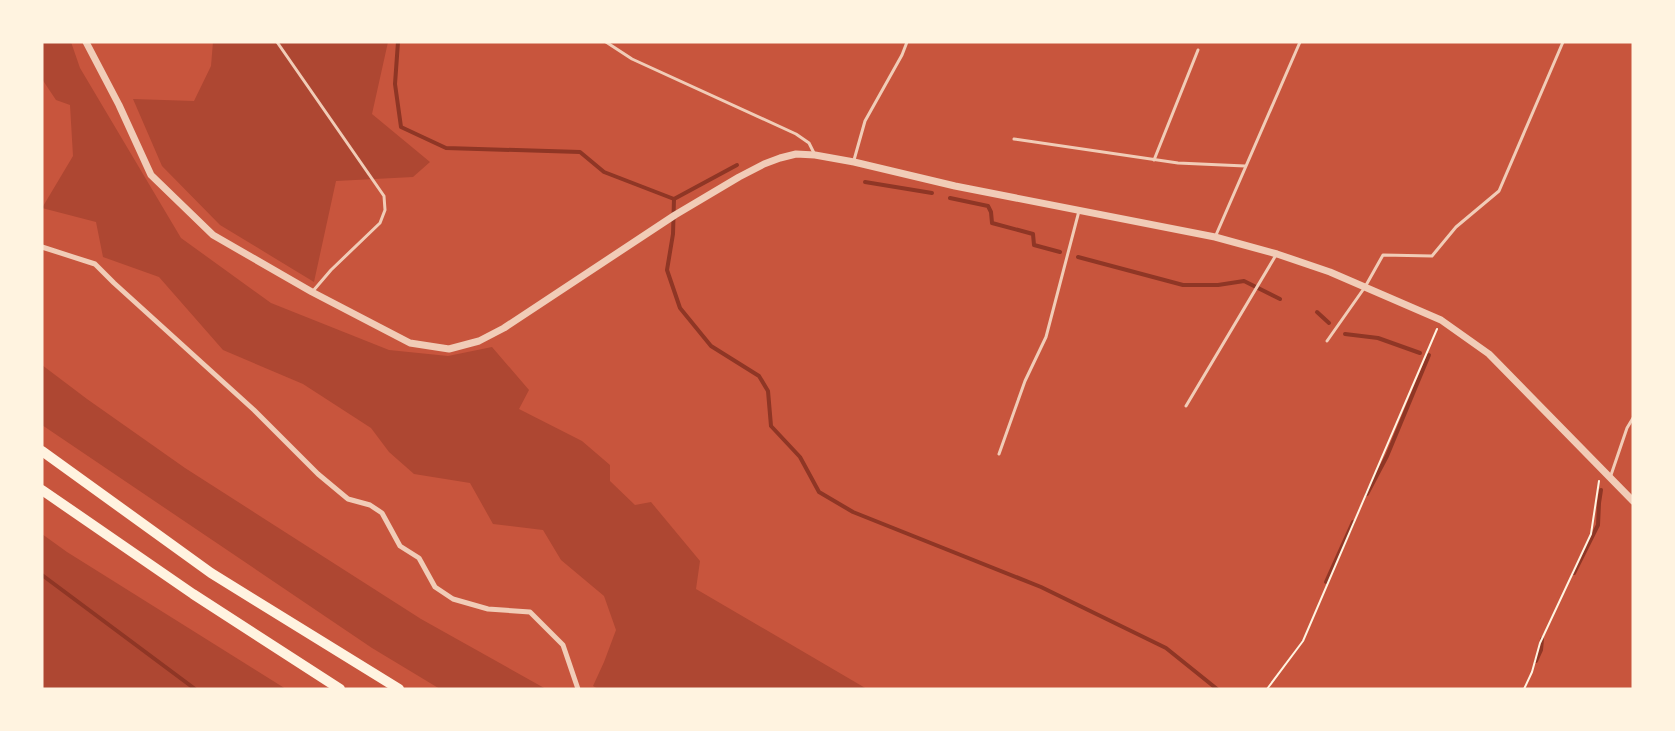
<svg xmlns="http://www.w3.org/2000/svg" width="1675" height="731" viewBox="0 0 1675 731" font-family="'DejaVu Sans',sans-serif">
<rect width="100%" height="100%" fill="#c8553d"/>
<g fill="#ae4732">
<path d="M42 42H71L80 68 181 238 271 303 389 350 448 356 492 347 529 390 519 409 582 441 610 465V481L635 505 651 502 700 561 696 589 867 689H598L593 686 604 662 616 630 604 596 561 560 543 530 493 524 470 483 414 474 389 452 371 428 303 384 223 350 159 277 103 257 96 222 42 208 73 156 70 105 56 100 42 79Z"/>
<path d="M213 42H388L372 114 430 162 413 177 336 181 314 282 220 225 162 166 133 99 194 101 211 66Z"/>
<path d="M42 365 87 399 185 468 421 619 546 689H440L372 648 42 425Z"/>
<path d="M42 534 67 552 286 689H42Z"/>
</g>
<g fill="none" stroke-linecap="round" stroke-linejoin="round">
<g stroke="#8f3625" stroke-width="4">
<path d="M398 42 395 84 401 127 446 148 580 152 604 172 674 199 673 234 667 270 680 308 711 346 759 376 768 391 771 426 800 457 819 492 853 512 1041 587 1166 648 1217 689"/>
<path d="M865 182 932 193"/>
<path d="M950 198 988 206 991 212 992 223 1033 234 1034 245 1060 252"/>
<path d="M674 199 737 165"/>
<path d="M1078 257 1183 285H1218L1244 281 1280 299"/>
<path d="M1317 312 1329 323"/>
<path d="M1345 334 1378 338 1420 353"/>
<path d="M1367 494 1387 456 1429 355"/>
<path d="M1574 573 1598 525 1599 503 1601 490"/>
<path d="M42 575 195 689"/>
<path d="M1326 582 1353 522"/>
<path d="M1536 661 1541 650 1542 639"/>
</g>
<g stroke="#fff3e0" stroke-width="2">
<path d="M1267 689 1303 641 1437 329"/>
<path d="M1524 689 1532 672 1540 643 1591 534 1599 481"/>
</g>
<g stroke="#f1ccb7" stroke-width="3">
<path d="M277 42 384 196 385 210 380 223 331 270 313 291"/>
<path d="M606 42 632 59 796 134 809 143 814 153"/>
<path d="M1014 139 1178 163 1245 166"/>
<path d="M854 160 865 121 902 55 907 42"/>
<path d="M1154 160 1198 50"/>
<path d="M1216 235 1300 42"/>
<path d="M1327 341 1365 287 1383 255 1432 256 1456 227 1499 191 1563 42"/>
<path d="M1186 406 1276 255"/>
<path d="M999 454 1025 381 1046 337 1079 211"/>
<path d="M1611 475 1627 428 1633 418"/>
</g>
<path stroke="#f1ccb7" stroke-width="5" d="M42 247 95 264 114 283 254 410 318 474 348 499 370 505 382 513 400 546 419 558 435 587 453 599 488 609 530 612 563 645 578 689"/>
<path stroke="#f1ccb7" stroke-width="7" d="M86 42 119 105 151 175 213 235 312 292 410 343 449 349 479 341 504 328 675 215 739 177 764 164 780 158 796 154 815 155 854 162 955 186 1215 237 1277 254 1330 272 1441 320 1489 354 1633 501"/>
<g stroke="#fff3e0" stroke-width="10">
<path d="M42 451 211 573 399 689"/>
<path d="M42 490 193 594 340 689"/>
</g>
</g>
<rect width="1675" height="731" fill="none" stroke="#fff3e0" stroke-width="87"/>
</svg>
